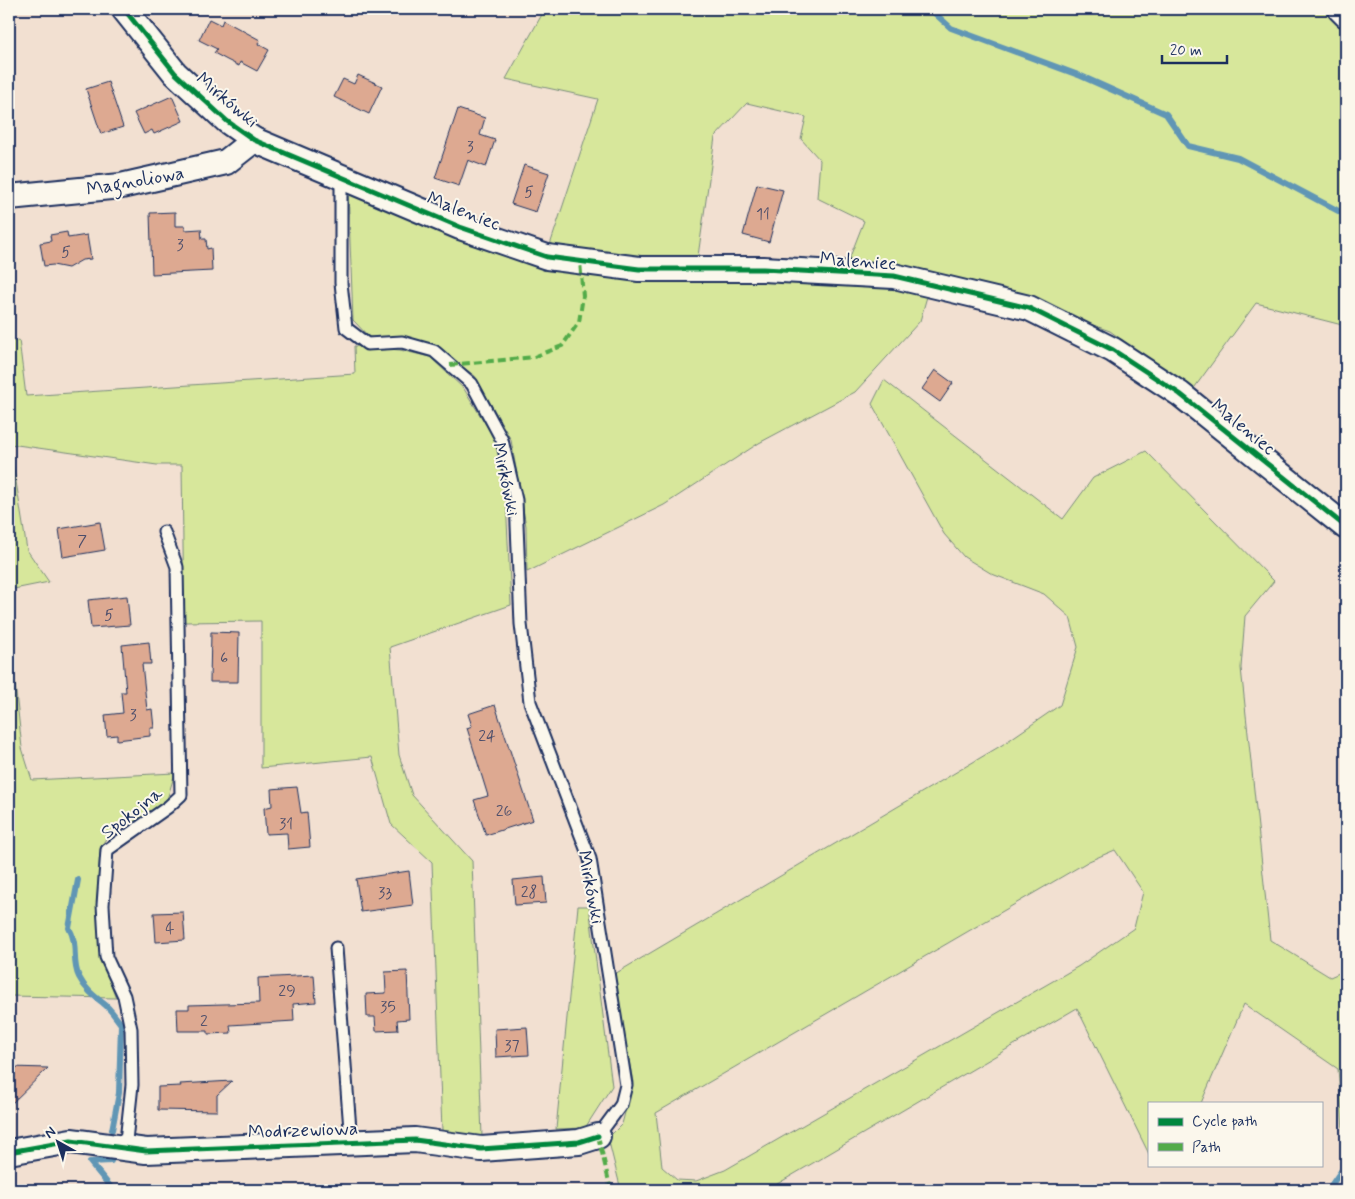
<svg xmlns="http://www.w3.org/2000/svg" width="1355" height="1199" viewBox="0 0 1355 1199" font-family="Mynerve,sans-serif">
<rect width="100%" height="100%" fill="#f2e0d1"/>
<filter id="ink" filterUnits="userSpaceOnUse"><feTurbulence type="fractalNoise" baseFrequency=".02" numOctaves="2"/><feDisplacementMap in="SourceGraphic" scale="10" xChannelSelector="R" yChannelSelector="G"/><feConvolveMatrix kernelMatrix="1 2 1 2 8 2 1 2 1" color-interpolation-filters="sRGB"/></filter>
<g filter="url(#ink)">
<g fill="#d7e79b" stroke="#798b7c" fill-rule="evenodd">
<path d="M545 9H1328L1346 26V326L1256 303 1192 391 1110 331 1004 294 848 262 864 221 817 198 820 160 801 139 806 117 747 103 715 137 697 263 548 251 598 99 506 79Z"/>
<path d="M348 188 534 259 878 280 928 293 920 321 855 392 759 443 664 505 527 572 526 526 511 440 475 376 433 345 369 337 353 320Z"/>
<path d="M19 340 26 396 355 374 354 346 400 350 430 357 464 389 496 441 506 499 511 605 390 647 399 755 412 795 472 861 482 1137 442 1131 432 862 391 824 372 757 261 768V621L184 622 182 465H157L10 444 27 550 49 582 9 590V342Z"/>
<path d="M884 380 1063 519 1093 478 1146 451 1274 581 1245 616 1241 668 1270 940 1330 977 1346 970V1164L1338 1069 1244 1004 1201 1103H1149V1154L1077 1008 767 1190H621L608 1138 622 1124 633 1082 613 975 1002 745 1060 705 1078 647 1070 617 1044 594 992 574 964 557 944 534 872 404ZM1115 850 1143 892 1134 928 1079 966 725 1170 696 1181 677 1180 662 1167 656 1113 1089 861Z"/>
<path d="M9 629 22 748 32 780 175 773 165 806 109 834 100 848 97 900 102 960 116 998 9 996Z"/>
<path d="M578 906H589L612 1086 585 1128 556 1129Z"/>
</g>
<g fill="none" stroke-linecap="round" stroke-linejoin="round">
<g stroke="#6096b5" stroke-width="6">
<path d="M930 9 951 28 1081 76 1166 114 1188 146 1238 158 1346 215"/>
<path d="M78 880 69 928C79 945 71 961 79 977 85 989 94 996 103 1003 110 1008 116 1018 121 1024L119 1093 112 1130"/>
<path d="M111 1161 90 1162 113 1190"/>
<path d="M1328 1190 1346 1164"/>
</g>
</g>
<g fill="#dda991" stroke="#1b2f5e">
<path d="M209 19 221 25 223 20 260 40 258 44 269 50 257 71 240 62 239 66 227 60 214 53 217 49 199 40Z"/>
<path d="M358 75 382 86 369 114 334 97 343 79 354 84Z"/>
<path d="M108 82 123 127 101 134 86 89Z"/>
<path d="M172 96 183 121 154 134 152 130 144 134 134 113Z"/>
<path d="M458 109 485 118 480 135 495 140 486 167 468 160 459 186 435 178Z"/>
<path d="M524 165 549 173 536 212 511 204Z"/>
<path d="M757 184 783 190 769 242 743 235Z"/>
<path d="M175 212V226H185V230L201 229 202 239H206L207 249 211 248 212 271 152 274 150 213Z"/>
<path d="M67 232 68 238 87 235 91 259 82 260 68 268 53 265 44 266 40 243 51 241 50 235Z"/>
<path d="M935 370 953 383 940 402 922 389Z"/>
<path d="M100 522 105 550 63 557 59 529Z"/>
<path d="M127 596 130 625 91 628 88 600Z"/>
<path d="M211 632 239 633 238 682H210Z"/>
<path d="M149 642 151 664H142L147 710 152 709 154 728H150V736L117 740V735L107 736 105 715 123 713 121 692H126L122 645Z"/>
<path d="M495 705 533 820 486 835 474 800 488 796 467 728 472 726 468 714Z"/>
<path d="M297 787 301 813 307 812 310 847 288 849 287 833 266 834 264 808 272 806 271 789Z"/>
<path d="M409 871 413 905 361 912 356 879Z"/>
<path d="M544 877 546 903 515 905 513 880Z"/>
<path d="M183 912 185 940 156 942 154 913Z"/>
<path d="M407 971 409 1019 397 1020 398 1030 376 1031 375 1017H367L366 994 386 993 385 972Z"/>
<path d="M314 975 316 1002 293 1004 294 1021 230 1025 231 1033 208 1034V1031H178L177 1009H189V1005L259 1003 258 978Z"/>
<path d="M527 1027 529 1055 496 1057 495 1029Z"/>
<path d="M10 1067 48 1068 9 1106V1076Z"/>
<path d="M232 1081 217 1095V1111L158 1110V1087L181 1086 180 1084Z"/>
</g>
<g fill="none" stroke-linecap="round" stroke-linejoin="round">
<g stroke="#1b2f5e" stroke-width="15">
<g id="service">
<path d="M341 175V283L346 328 367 344 402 342 434 351 472 384 502 440 516 500 521 624 530 702 590 859 626 1085 621 1105 598 1136"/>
<path d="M336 948 351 1142"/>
<path d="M125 1150 132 1085 131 1029 124 996 106 957 103 905 107 850 168 807 181 795 177 567 164 532"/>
</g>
</g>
<g stroke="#1b2f5e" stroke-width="28">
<g id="minor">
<path d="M124 9 175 73 227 121 254 140 460 227 547 257 639 269H763L894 276 1029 308 1113 350 1180 394 1346 527"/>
<path d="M1340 9 1346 15"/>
<path d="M9 197 121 186 226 162 254 140"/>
<path d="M9 1152 71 1141 146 1151 415 1140 481 1149 579 1142 598 1136"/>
</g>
</g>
<use href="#service" stroke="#fbf7ec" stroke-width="11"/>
<use href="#minor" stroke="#fbf7ec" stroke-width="24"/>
<g stroke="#52ab49" stroke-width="4" stroke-dasharray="8 4" stroke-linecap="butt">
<path d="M450 365 534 357 562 346 579 322 583 296 580 262"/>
<path d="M598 1136 611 1190"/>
</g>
<g stroke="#fbf7ec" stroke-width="8">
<g id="cycleway">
<path d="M124 9 175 73 227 121 254 140 460 227 547 257 639 269H763L894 276 1029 308 1113 350 1180 394 1346 527"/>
<path d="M9 1152 71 1141 146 1151 415 1140 481 1149 579 1142 598 1136"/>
</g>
</g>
<use href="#cycleway" stroke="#00873e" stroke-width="5"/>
</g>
</g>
<g text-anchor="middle" stroke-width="4" stroke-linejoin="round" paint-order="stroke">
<g font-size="16" fill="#4c4e6b">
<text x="470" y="152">3</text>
<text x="529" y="197">5</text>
<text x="763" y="219">11</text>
<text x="180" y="250">3</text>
<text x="66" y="257">5</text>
<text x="82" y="546">7</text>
<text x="109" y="620">5</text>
<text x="224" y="663">6</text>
<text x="133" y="720">3</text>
<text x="487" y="741">24</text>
<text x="504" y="816">26</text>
<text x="286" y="829">31</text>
<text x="529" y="897">28</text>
<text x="385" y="898">33</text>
<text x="170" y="933">4</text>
<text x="287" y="996">29</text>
<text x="388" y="1012">35</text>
<text x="204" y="1026">2</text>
<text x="512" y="1051">37</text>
</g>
<g font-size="19" fill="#1b2f5e" stroke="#fbf7ec">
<text transform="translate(228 99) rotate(40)" y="7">Mirkówki</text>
<text transform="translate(135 180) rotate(-10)" y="7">Magnoliowa</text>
<text transform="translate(464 210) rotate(21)" y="7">Maleniec</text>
<text transform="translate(858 260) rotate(4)" y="7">Maleniec</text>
<text transform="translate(1244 426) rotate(39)" y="7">Maleniec</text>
<text transform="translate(507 479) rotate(78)" y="7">Mirkówki</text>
<text transform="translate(131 812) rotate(-38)" y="7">Spokojna</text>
<text transform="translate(592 887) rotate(79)" y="7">Mirkówki</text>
<text transform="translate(303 1129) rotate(-2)" y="7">Modrzewiowa</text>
</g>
</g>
<rect width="1355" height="1199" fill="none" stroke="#fbf7ec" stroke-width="30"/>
<rect x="15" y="15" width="1325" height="1169" fill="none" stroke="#1b2f5e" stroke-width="2" filter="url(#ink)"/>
<rect x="1148" y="1102" width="175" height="65" fill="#fbf7ec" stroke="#a1a7b3"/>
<rect x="1158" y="1118" width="25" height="8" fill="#00873e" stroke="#a1a7b3"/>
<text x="1192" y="1126" font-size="15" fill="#1b2f5e">Cycle path</text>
<rect x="1158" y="1143" width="25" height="8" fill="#52ab49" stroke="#a1a7b3"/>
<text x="1192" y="1152" font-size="15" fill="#1b2f5e">Path</text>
<g transform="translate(58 1142) rotate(321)" stroke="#fbf7ec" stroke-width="4" paint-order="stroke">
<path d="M0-4L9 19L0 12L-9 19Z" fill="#1b2f5e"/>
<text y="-8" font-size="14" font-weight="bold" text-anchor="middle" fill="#1b2f5e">N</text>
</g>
<path d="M1162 55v8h65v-8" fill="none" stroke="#1b2f5e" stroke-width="2.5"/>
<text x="1170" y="55" font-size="15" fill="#1b2f5e" stroke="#fbf7ec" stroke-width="4" paint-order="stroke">20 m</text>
</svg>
